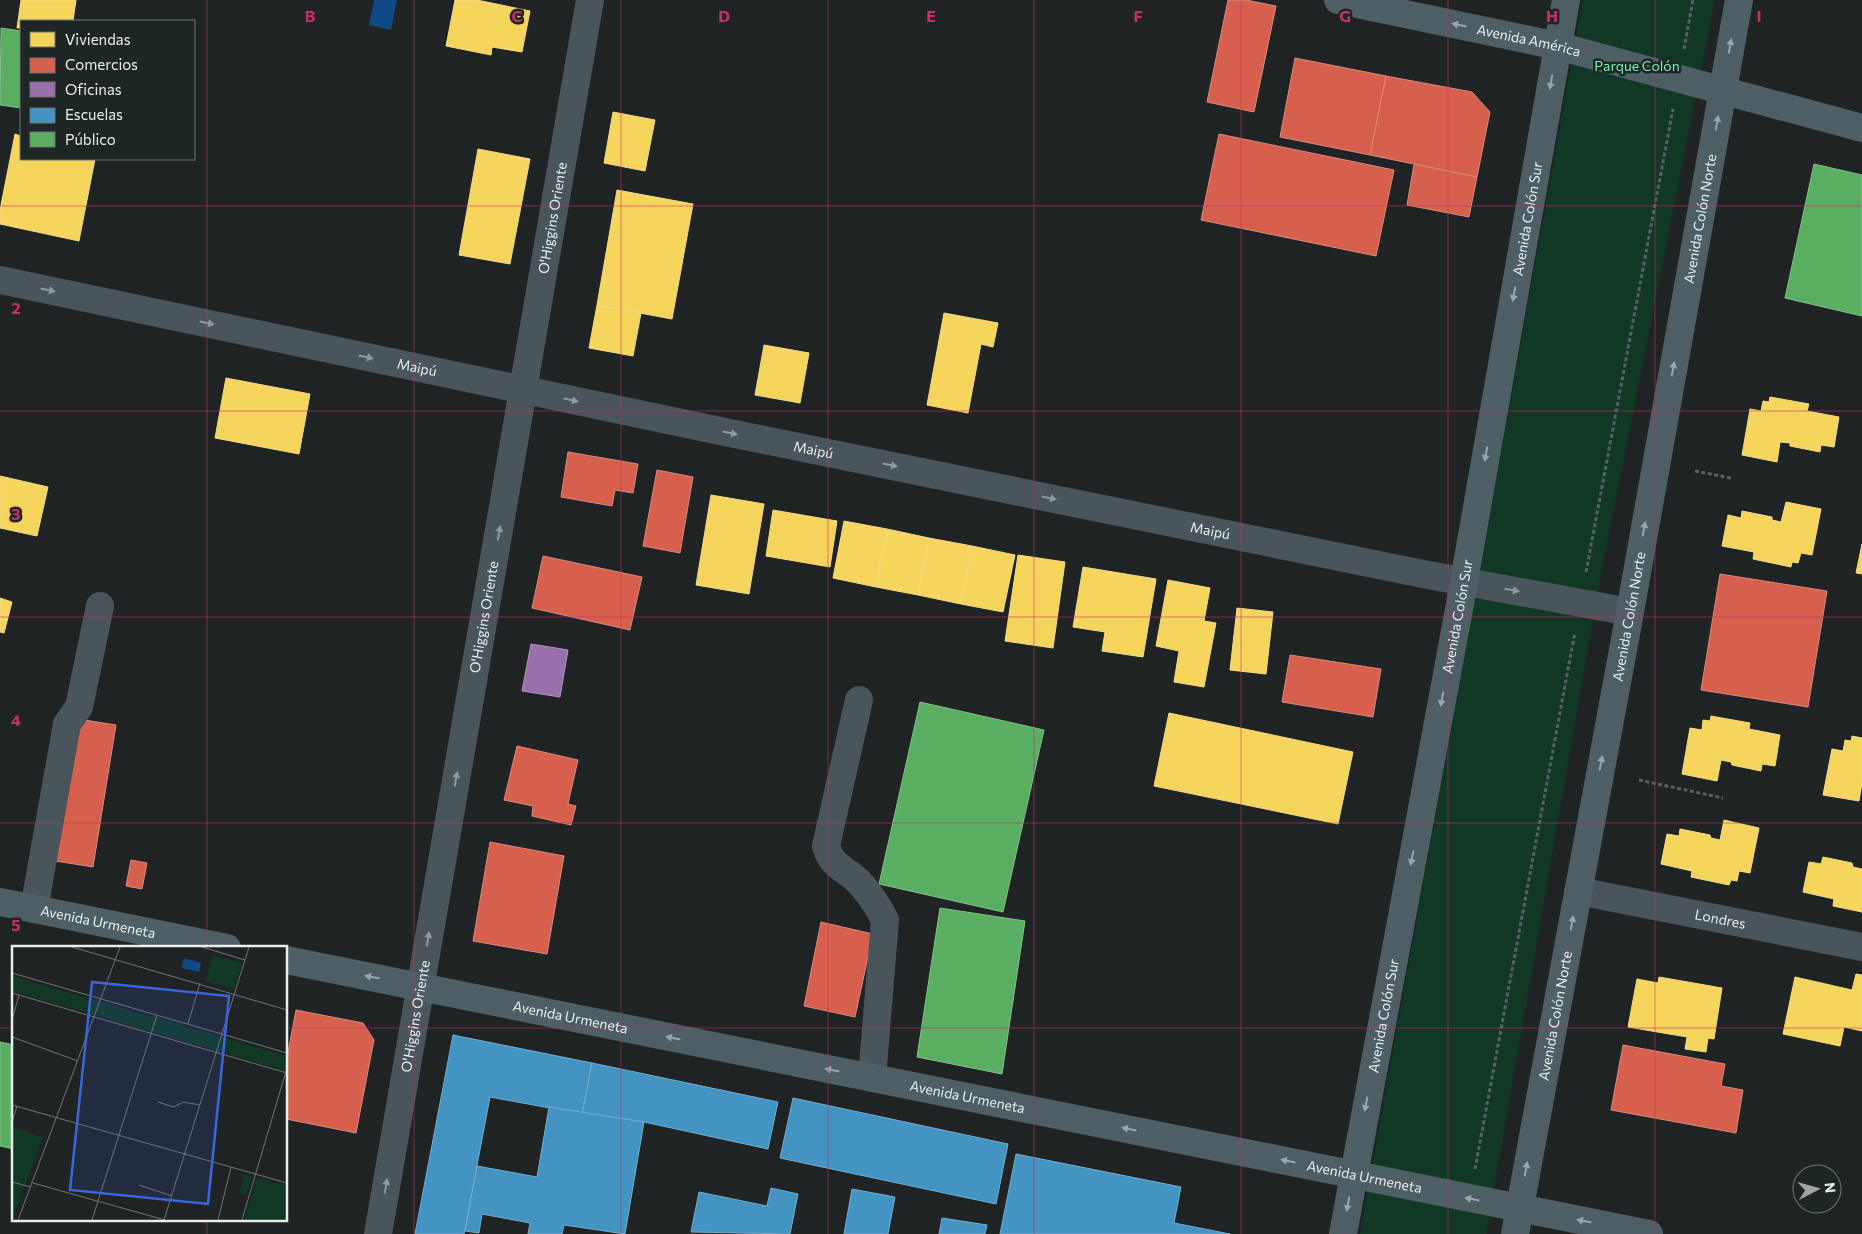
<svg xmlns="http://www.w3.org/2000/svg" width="1862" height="1234" viewBox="0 0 1862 1234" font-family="Commissioner,sans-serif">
<rect width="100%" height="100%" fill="#1f2323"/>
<path fill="#113824" d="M1583 0H1715L1601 574 1486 1234H1360Z"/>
<path fill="#0f4a86" d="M374 0H397L391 30 369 25Z"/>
<g fill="#f6d55c" stroke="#f2dc88">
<path d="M21 0H76L73 21H21V28H17Z"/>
<path d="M455 0H477L530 11 522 52 492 47 491 55 446 46Z"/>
<path d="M613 112 655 120 645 171 604 163Z"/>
<path d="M15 134 21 136V159H95L79 241 0 224V210Z"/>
<path d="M478 149 530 159 510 264 459 255Z"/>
<path d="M617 190 693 204 672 319 597 305Z"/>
<path d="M597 305 641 313 633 356 589 348Z"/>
<path d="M944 313 998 323 993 347 981 344 968 413 927 405Z"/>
<path d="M764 345 809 353 800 403 755 395Z"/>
<path d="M226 378 310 394 299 454 215 438Z"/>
<path d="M1770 397 1809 404 1807 411 1839 417 1834 447 1821 445 1820 452 1790 446V443L1780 442 1777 462 1742 455 1750 409 1761 411 1763 401 1769 402Z"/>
<path d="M0 476 48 487 37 536 0 528Z"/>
<path d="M711 495 764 504 749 594 696 585Z"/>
<path d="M1786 502 1821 509 1812 555 1801 553 1798 563 1792 562 1791 567 1753 559 1754 552 1722 546 1728 515 1741 518 1742 511 1772 517V520L1781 522Z"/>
<path d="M773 510 837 521 830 567 766 556Z"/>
<path d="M844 521 887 529 876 587 833 578Z"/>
<path d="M887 529 929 538 918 595 876 587Z"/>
<path d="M929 538 972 546 961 604 918 595Z"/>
<path d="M1862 544V574L1856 573Z"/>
<path d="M972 546 1015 555 1003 612 961 604Z"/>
<path d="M1018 555 1065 562 1053 648 1005 641Z"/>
<path d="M1083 567 1156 579 1143 657 1102 651 1105 632 1073 627Z"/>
<path d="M1168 580 1210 588 1204 621 1216 623 1204 687 1174 682 1179 651 1156 646Z"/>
<path d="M0 598 12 602 4 633 0 632Z"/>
<path d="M1237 608 1273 612 1266 674 1230 670Z"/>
<path d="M1169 713 1353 752 1338 824 1154 786Z"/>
<path d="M1711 716 1750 723 1749 729 1780 735 1775 766 1762 764 1761 771 1732 765 1731 762 1721 760 1717 781 1682 774 1690 728 1702 730 1703 720 1710 721Z"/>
<path d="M1852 736 1862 738V783L1859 801 1823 795 1832 749 1843 751 1845 740 1851 741Z"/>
<path d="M1724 820 1759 828 1750 873 1739 871 1737 881 1731 880 1729 885 1691 877 1692 871 1661 864 1667 834 1679 836 1680 829 1710 835 1711 838 1720 840Z"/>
<path d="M1823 857 1852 863 1853 867 1862 869V912L1833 906 1834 899 1803 892 1809 862 1821 864Z"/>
<path d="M1856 974 1862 975V1031L1844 1027 1840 1046 1783 1034 1795 977 1852 990Z"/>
<path d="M1659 977 1722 988 1714 1039 1708 1038 1706 1052 1685 1049 1687 1037 1628 1027 1637 979 1658 983Z"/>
</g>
<g fill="#d6604d" stroke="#db8a7d">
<path d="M1228 0H1246L1276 6 1254 112 1207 102Z"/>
<path d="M1295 58 1386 76 1370 155 1280 137Z"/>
<path d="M1386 76 1472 92 1490 112 1477 177 1370 155Z"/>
<path d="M1219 134 1394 170 1376 256 1201 220Z"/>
<path d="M1414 164 1477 177 1469 217 1407 205Z"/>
<path d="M568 452 638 464 633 493 615 490 612 506 561 497Z"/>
<path d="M657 470 693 477 680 553 643 546Z"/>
<path d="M543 556 642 577 630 630 532 608Z"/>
<path d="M1720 574 1827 591 1808 707 1701 690Z"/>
<path d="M1290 655 1381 669 1373 717 1282 702Z"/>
<path d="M59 716 116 725 93 867 37 858Z"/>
<path d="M517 746 578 760 568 804 576 806 571 825 532 816 533 806 504 800Z"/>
<path d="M490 842 564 856 547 954 473 941Z"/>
<path d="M131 860 147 863 142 889 126 886Z"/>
<path d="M821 922 873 934 855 1017 804 1006Z"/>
<path d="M296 1010 363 1023 374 1040 356 1133 286 1119V1063Z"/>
<path d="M1623 1045 1725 1064 1721 1086 1743 1090 1736 1133 1611 1110Z"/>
</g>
<path fill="#9970ab" stroke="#b196bf" d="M531 644 568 650 560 697 522 691Z"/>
<g fill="#4393c3" stroke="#74aed0">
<path d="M453 1035 592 1063 582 1114 490 1097 464 1234H415Z"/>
<path d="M592 1063 778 1102 768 1149 644 1122 582 1114Z"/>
<path d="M793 1098 1008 1144 996 1204 780 1158Z"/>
<path d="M549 1107 644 1122 625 1234 564 1225 562 1234H528L530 1223 482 1214 479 1233 465 1231 477 1166 537 1177Z"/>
<path d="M1016 1154 1181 1187 1174 1223 1230 1234H1000Z"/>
<path d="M771 1188 798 1194 790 1234 691 1232 699 1192 767 1206Z"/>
<path d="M852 1189 895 1197 888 1234H844Z"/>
<path d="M942 1218 987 1225 985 1234H939Z"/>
</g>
<g fill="#5aae61" stroke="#85c18b">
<path d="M1 28 21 31V108L0 105Z"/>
<path d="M1814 164 1862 175V316L1785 298Z"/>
<path d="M920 702 1044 730 1003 912 879 884Z"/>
<path d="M940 908 1025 921 1002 1074 917 1057Z"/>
<path d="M0 1042 14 1045V1149L0 1146Z"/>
</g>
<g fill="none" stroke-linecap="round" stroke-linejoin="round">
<g stroke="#575f63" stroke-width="3" stroke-dasharray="4 2.5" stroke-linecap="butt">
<path d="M1684 49 1693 0"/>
<path d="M1695 471 1731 478"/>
<path d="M1586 572 1673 109"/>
<path d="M1639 780 1723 798"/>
<path d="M1475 1169 1575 632"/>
</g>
<g stroke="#49555b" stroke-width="28">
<path id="s1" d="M0 280 720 431 1423 574 1630 612"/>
<path d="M859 700 826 846C832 868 844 867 859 882 870 894 878 906 885 920L872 1078"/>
<path id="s2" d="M1578 891 1862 947"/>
<path d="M34 909 67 724 79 707 100 606"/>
<path id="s3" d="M378 1234 590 0"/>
</g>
<g stroke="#4d5e64" stroke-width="28">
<path id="s4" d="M1338 0 1558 46 1862 128"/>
<path id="s5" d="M0 902 227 948"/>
<path id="s6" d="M286 960 1649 1234"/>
<path id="s7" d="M1343 1234 1460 604 1566 0"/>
<path id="s8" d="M1515 1234 1630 612 1739 0"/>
</g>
</g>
<defs><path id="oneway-solid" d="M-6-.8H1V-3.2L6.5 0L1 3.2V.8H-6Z" transform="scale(1.25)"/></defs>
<g fill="#9aa6a8">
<use href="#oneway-solid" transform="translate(1459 25) rotate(-168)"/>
<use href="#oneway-solid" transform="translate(1730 46) rotate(-80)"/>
<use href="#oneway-solid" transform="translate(1551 82) rotate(100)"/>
<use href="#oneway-solid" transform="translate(1717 123) rotate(-80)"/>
<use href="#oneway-solid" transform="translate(1514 294) rotate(100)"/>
<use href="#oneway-solid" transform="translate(1673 369) rotate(-80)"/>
<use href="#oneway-solid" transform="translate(1486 454) rotate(100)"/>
<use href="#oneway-solid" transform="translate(1644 529) rotate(-80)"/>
<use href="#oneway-solid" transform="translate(1442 699) rotate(101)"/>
<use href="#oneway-solid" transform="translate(1601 763) rotate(-79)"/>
<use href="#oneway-solid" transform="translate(1412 858) rotate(101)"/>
<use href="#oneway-solid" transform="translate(1572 923) rotate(-80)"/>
<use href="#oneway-solid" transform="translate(372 977) rotate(-169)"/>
<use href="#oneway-solid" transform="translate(673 1038) rotate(-169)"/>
<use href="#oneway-solid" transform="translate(832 1070) rotate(-169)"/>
<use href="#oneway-solid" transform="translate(1366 1104) rotate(101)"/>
<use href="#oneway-solid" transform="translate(1129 1129) rotate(-169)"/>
<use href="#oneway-solid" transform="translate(1288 1161) rotate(-169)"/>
<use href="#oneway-solid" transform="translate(1526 1169) rotate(-80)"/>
<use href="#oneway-solid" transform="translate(1472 1199) rotate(-169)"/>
<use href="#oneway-solid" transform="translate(1348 1204) rotate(100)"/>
<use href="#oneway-solid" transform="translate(1584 1221) rotate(-169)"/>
</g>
<g fill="#91999d">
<use href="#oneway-solid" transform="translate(48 290) rotate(12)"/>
<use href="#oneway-solid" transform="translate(207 323) rotate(12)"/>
<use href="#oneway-solid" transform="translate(366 357) rotate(12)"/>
<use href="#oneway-solid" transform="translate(571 400) rotate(12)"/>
<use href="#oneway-solid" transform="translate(730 433) rotate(11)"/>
<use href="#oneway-solid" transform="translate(890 465) rotate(11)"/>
<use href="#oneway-solid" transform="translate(1049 498) rotate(11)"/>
<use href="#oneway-solid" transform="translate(499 533) rotate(-80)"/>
<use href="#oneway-solid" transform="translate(1512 590) rotate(10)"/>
<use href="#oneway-solid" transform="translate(456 779) rotate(-80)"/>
<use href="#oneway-solid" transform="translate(428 939) rotate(-80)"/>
<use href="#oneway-solid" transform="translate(386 1186) rotate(-80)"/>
</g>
<path fill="none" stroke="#c62d6a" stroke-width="1" stroke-opacity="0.55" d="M207 0V948M414 0V1234M621 0V1234M828 0V1234M1034 0V1234M1241 0V1234M1448 0V1234M1655 0V1234M0 206H1862M0 411H1862M0 617H1862M0 823H1862M0 1028H14M286 1028H1862M207 1220V1234"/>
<g text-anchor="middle" stroke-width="5" stroke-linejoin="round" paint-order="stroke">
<g font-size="14" fill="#e8eded" stroke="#1d2525">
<text dy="5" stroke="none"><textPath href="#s4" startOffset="195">Avenida América</textPath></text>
<text dy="5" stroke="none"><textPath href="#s3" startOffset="1031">O'Higgins Oriente</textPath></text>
<text dy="5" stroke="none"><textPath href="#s7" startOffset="1032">Avenida Colón Sur</textPath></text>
<text dy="5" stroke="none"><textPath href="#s8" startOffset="1032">Avenida Colón Norte</textPath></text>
<text dy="5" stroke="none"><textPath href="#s1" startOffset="426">Maipú</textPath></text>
<text dy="5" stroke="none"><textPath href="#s1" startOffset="831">Maipú</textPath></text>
<text dy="5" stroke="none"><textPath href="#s1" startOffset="1236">Maipú</textPath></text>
<text dy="5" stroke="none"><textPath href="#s3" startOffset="626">O'Higgins Oriente</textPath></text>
<text dy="5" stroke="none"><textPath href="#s8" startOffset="628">Avenida Colón Norte</textPath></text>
<text dy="5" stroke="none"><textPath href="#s7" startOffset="628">Avenida Colón Sur</textPath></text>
<text dy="5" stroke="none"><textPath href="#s2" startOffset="145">Londres</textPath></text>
<text dy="5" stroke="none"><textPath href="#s5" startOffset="100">Avenida Urmeneta</textPath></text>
<text dy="5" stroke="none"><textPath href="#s3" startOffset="221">O'Higgins Oriente</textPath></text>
<text dy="5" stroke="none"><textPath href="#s7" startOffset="222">Avenida Colón Sur</textPath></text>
<text dy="5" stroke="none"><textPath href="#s8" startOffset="222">Avenida Colón Norte</textPath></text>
<text dy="5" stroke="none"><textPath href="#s6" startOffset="290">Avenida Urmeneta</textPath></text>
<text dy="5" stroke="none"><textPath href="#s6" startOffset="695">Avenida Urmeneta</textPath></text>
<text dy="5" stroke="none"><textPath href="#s6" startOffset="1100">Avenida Urmeneta</textPath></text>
</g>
<g font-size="14" fill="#73f6ae" stroke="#1d2525">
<text x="1637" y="71">Parque Colón</text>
</g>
</g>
<g transform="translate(12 946)">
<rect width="275" height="275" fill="#1f2323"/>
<path d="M201 9 230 17 222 43 193 35ZM0 30 275 110V125L0 45ZM0 181 31 191 0 274ZM232 228 240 230 234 249 227 247ZM250 233 275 240V274H232L244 236Z" fill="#113824"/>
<path d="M172 12 189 17 187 26 170 22Z" fill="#0f4a86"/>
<path fill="none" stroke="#6f7474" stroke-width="1" d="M60 1 275 64M190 1 233 14M0 27 275 107M0 47 275 127M0 74 7 49M176 78 188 37M0 91 66 115M146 156 162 161 171 156 188 159M0 159 275 237M0 176 5 160M0 236 19 241M21 237 153 274M127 239 160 250M6 274 108 1M80 274 145 69M152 274 237 1M206 274 219 221M230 274 275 122"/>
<path fill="#3b66db" fill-opacity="0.15" stroke="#3b66db" stroke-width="2.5" d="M80 36 217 50 196 258 58 244Z"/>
<rect width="275" height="275" fill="none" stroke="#e8eded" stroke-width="2.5"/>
</g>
<g font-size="16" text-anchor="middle" font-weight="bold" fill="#c62d6a" stroke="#1d2525" stroke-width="5" stroke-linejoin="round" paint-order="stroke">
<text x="310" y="22">B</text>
<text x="517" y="22">C</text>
<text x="724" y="22">D</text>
<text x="931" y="22">E</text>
<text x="1138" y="22">F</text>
<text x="1345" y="22">G</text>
<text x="1552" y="22">H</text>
<text x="1759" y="22">I</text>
<text x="16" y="314">2</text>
<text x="16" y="520">3</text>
<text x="16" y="726">4</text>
<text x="16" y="931">5</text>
</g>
<rect x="20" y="20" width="175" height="140" fill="#1d2525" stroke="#6e7575"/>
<rect x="30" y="32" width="25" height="15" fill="#f6d55c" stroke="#6e7575"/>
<text x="65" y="45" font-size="15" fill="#e8eded">Viviendas</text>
<rect x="30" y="58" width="25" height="15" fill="#d6604d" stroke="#6e7575"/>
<text x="65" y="70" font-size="15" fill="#e8eded">Comercios</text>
<rect x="30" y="82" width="25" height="15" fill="#9970ab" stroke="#6e7575"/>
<text x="65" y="95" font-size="15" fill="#e8eded">Oficinas</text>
<rect x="30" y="108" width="25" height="15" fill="#4393c3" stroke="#6e7575"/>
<text x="65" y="120" font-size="15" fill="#e8eded">Escuelas</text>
<rect x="30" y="132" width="25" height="15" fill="#5aae61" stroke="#6e7575"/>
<text x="65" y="145" font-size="15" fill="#e8eded">Público</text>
<g transform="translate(1817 1189) rotate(84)"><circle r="24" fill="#1d2525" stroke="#6e7575"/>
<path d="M0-4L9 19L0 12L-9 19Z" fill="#a2a6a6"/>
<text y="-8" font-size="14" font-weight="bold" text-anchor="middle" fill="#e8eded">N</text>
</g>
</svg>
